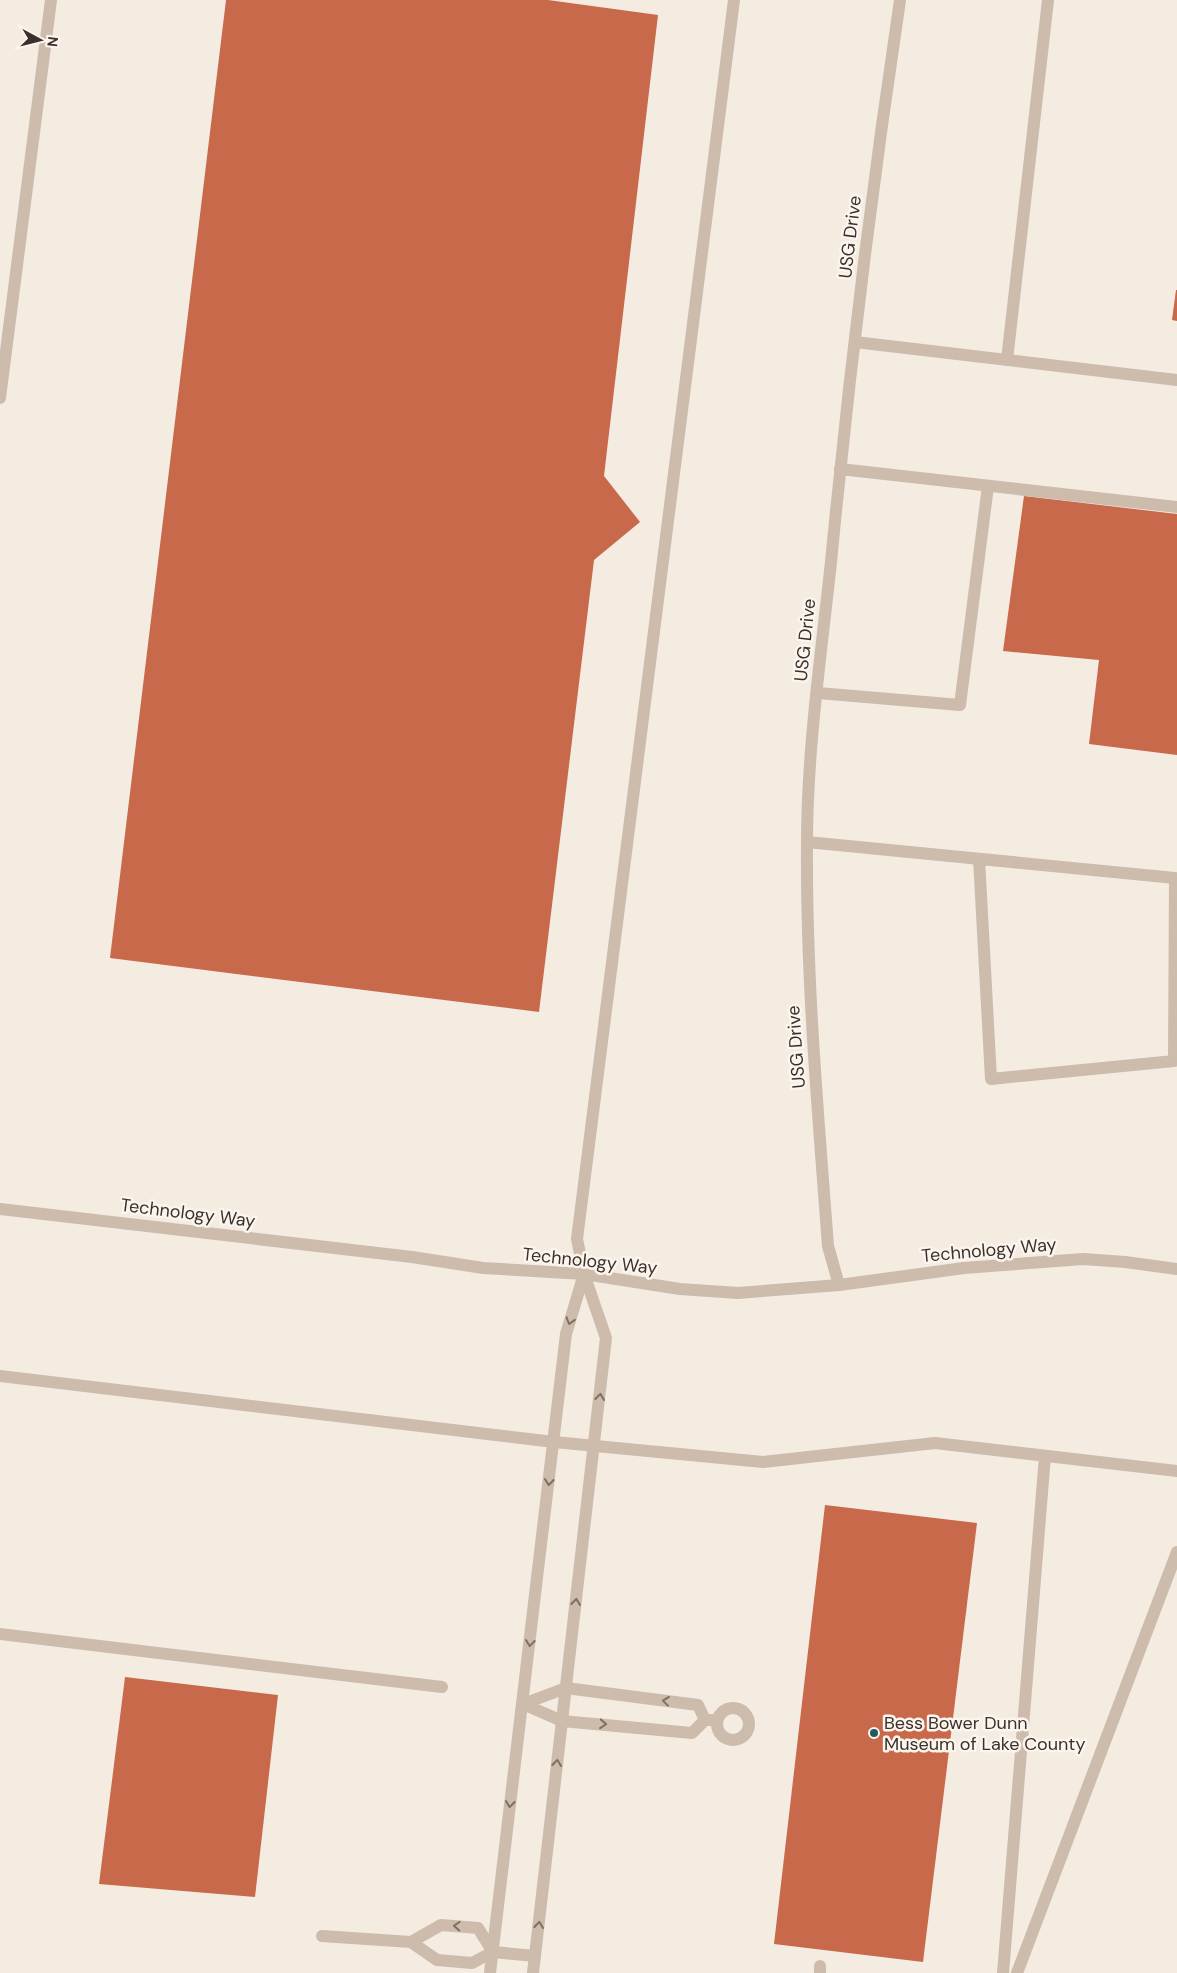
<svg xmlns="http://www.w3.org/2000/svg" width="1177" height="1973" viewBox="0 0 1177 1973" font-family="'DM Sans',sans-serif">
<rect width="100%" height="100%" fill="#f4ebe1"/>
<g fill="#c8694b">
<path d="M226 0H548L658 15 604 476 640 522 594 560 539 1012 110 958Z"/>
<path d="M1176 290H1177V321L1172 320Z"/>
<path d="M1024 496 1177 514V755L1089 744 1099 660 1003 651Z"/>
<path d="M825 1505 977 1523 923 1962 774 1944Z"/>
<path d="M125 1677 278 1695 255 1897 99 1884Z"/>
</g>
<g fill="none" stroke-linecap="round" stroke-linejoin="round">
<g stroke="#cdbbac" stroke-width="12">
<path d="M855 342 1177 380"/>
<path d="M1007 360 1048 0"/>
<path d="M0 398 51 0"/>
<path d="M840 469 1177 507"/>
<path d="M818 693 960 705 988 486"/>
<path d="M807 842 1175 878 1174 1061 991 1079 979 859"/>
<path d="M0 1209 412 1257 483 1268 584 1274 680 1289 738 1293 839 1285 964 1268 1083 1259 1125 1262 1177 1269"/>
<path d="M839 1285 828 1246C818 1112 806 979 807 844 807 750 821 656 831 562 849 374 872 187 900 0"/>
<path d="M0 1376 554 1442 763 1462 935 1443 1177 1471"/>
<path d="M0 1634 442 1687"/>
<path d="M523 1704 562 1721 692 1733 705 1720H717"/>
<path d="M523 1704 566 1688 698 1705 705 1720"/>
<circle cx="733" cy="1724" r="16"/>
<path d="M322 1936 411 1942 437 1960 472 1963 493 1952 535 1956"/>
<path d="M411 1942 441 1925 478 1928 493 1952"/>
<path d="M490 1973 566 1334 584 1274"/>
<path d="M533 1973 606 1338 584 1274 577 1239 734 0"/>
<path d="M820 1973V1966"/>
<path d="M1003 1973 1045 1456"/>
<path d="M1017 1973 1177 1552"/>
</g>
</g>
<defs><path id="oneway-chevron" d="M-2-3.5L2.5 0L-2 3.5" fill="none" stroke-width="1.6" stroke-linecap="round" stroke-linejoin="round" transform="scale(1.25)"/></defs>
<g stroke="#7d6f65">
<use href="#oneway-chevron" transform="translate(570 1321) rotate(107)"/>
<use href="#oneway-chevron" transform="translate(600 1397) rotate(-84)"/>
<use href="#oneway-chevron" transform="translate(549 1482) rotate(97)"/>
<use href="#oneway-chevron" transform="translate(576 1602) rotate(-83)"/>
<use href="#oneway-chevron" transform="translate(530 1643) rotate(97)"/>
<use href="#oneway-chevron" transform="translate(666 1701) rotate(-173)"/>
<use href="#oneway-chevron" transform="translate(603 1724) rotate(5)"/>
<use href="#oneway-chevron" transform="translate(557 1763) rotate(-83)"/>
<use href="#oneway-chevron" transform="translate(510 1804) rotate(97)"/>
<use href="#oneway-chevron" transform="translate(539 1925) rotate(-83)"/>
<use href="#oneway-chevron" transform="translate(457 1926) rotate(-177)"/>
</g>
<circle fill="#1f5a5e" stroke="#fbf5ee" stroke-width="2" cx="874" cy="1733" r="5"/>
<g text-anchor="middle" stroke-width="5" stroke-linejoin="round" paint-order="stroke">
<g font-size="18" fill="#3b302b" stroke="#fbf5ee">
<text transform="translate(850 237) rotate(-83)" y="6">USG Drive</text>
<text transform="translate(805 640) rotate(-84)" y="6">USG Drive</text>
<text transform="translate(796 1047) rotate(-94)" y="6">USG Drive</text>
<text transform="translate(188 1213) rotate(7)" y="6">Technology Way</text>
<text transform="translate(989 1250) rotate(-5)" y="6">Technology Way</text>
<text transform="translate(590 1261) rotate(6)" y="6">Technology Way</text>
</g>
<g font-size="18" fill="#3b302b" stroke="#fbf5ee" text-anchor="start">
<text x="884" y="1729">Bess Bower Dunn<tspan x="884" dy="21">Museum of Lake County</tspan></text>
</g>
</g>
<g transform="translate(40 40) rotate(97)" stroke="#fbf5ee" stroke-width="4" paint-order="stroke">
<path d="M0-4L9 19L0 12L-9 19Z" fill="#3b302b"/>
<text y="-8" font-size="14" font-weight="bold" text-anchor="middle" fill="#3b302b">N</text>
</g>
</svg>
